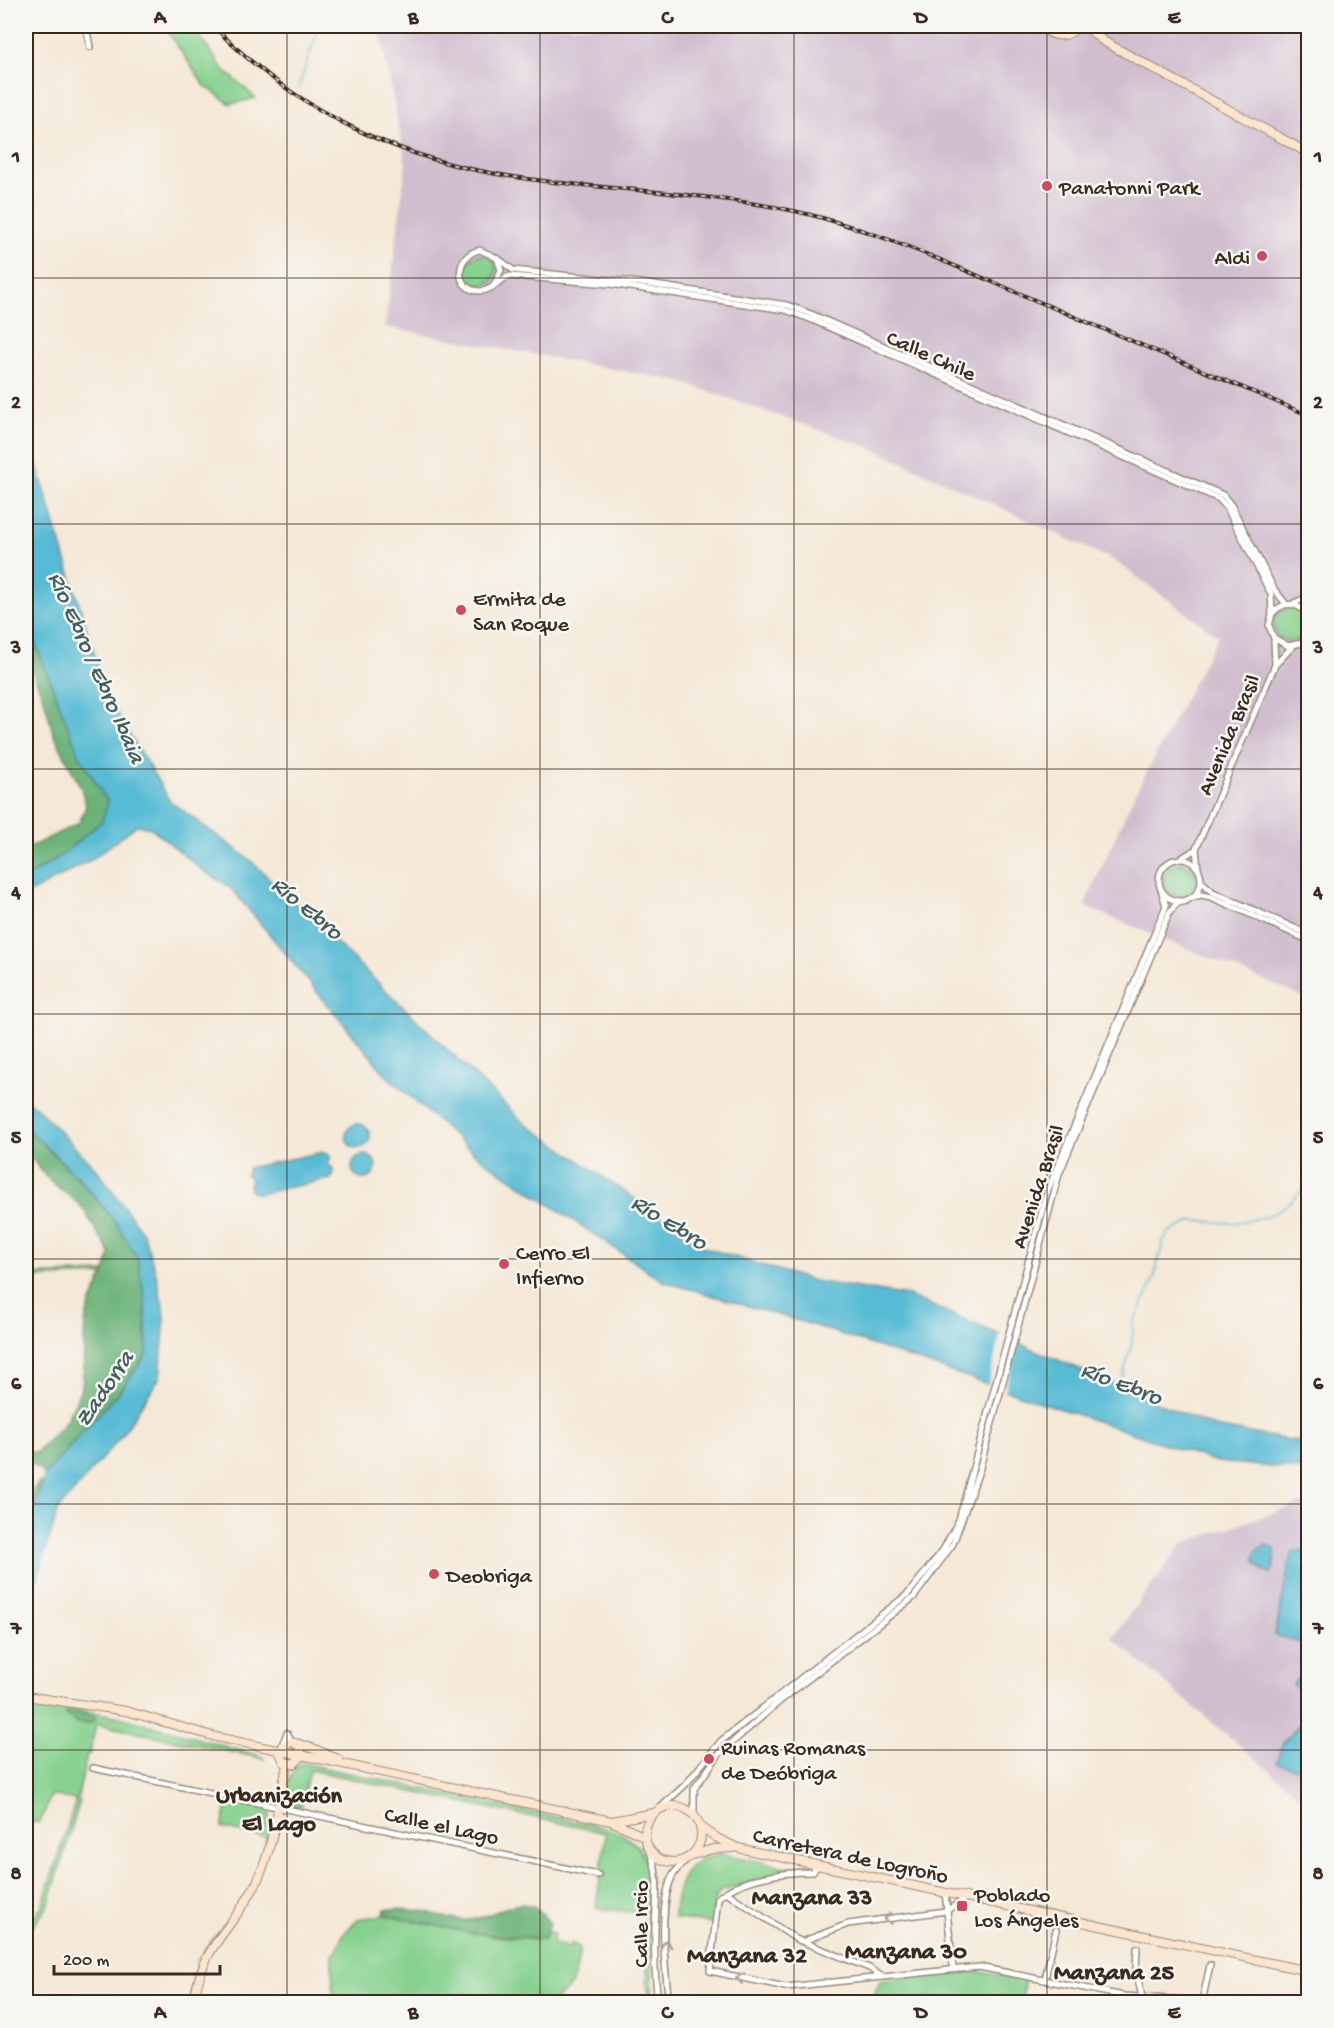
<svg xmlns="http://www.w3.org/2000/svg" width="1334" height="2028" viewBox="0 0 1334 2028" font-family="'Gochi Hand',sans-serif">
<rect width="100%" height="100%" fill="#f6f6f2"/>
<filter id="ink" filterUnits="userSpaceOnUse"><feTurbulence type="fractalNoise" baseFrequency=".0167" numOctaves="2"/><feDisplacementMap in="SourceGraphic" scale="12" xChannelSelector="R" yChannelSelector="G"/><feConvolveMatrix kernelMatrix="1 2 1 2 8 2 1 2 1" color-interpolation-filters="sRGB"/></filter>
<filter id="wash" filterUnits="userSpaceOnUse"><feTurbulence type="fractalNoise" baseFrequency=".008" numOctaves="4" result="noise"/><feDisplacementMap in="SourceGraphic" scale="24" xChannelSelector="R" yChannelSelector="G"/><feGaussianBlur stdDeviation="1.35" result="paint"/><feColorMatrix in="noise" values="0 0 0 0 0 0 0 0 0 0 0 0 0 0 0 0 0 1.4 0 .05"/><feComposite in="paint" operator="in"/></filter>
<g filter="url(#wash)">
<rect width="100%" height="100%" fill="#f5e8d6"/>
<g fill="#d0bdce">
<path d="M379 26H1308V999L1084 906 1131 802 1218 636 1115 561 872 448 678 381 385 327 406 165Z"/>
<path d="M1308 1501V1803L1112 1638 1183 1543Z"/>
</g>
<g fill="#86d18e" stroke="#607e56" stroke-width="1.5">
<path d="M164 26H192L223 69 256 98 230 104 204 85Z"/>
<circle cx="481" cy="270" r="15"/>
<circle cx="1290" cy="625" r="16"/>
<circle cx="1180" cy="880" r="16"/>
<path d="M102 1272 101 1275 26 1278V1275Z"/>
<path d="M32 1701 120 1717 261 1756 265 1759 96 1724 90 1754H87L77 1800 80 1801 48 1906 26 1937V1929L42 1906 75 1803V1800L52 1795C45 1804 46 1816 38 1823L34 1821 26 1829V1801L29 1796 26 1783V1735Z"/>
<path d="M301 1763 607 1828C652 1843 651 1871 648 1912H650L653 2002H650L647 1982 648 1914 596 1908 606 1833 310 1770 301 1807 287 1804C282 1791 291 1772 301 1763Z"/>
<path d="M228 1801 270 1811 267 1838 269 1839 262 1863 245 1901 213 1940 205 1955 191 1996C193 1988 195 1966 198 1960 221 1922 265 1887 266 1838L222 1828Z"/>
<path d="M724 1854 796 1869 795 1871 720 1891 714 1901 712 1924 674 1918C675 1885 685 1855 724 1854Z"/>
<path d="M384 1915 493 1936 544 1939 548 1931 554 1934 552 1943 570 1948 571 1943 580 1948C575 1975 577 1989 550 2002H353L333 1996 332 1954H335L343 1935 358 1919Z"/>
<path d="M967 1970 1025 1979 1021 2002H950L932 1998 898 2002H873L871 2000 881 1980Z"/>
</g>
<g fill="#6cb379" stroke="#546e4c" stroke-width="1.5">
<path d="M26 625 38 649 79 755 108 802 103 821 62 855 26 878V849L79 823 86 806 81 788 53 733 45 702 26 656Z"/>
<path d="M26 1128 77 1177 115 1221 137 1257 145 1299 147 1354 124 1386 45 1474 26 1459V1450L37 1453C44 1443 51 1438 59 1429 68 1420 79 1396 82 1384 86 1360 81 1336 87 1314 93 1293 107 1274 110 1253L82 1207 46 1177 26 1151Z"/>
<path d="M39 1482 42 1483 33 1513 32 1537 26 1551V1507L30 1504V1494Z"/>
<path d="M66 1711 95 1716 96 1719 90 1724 78 1723 65 1715Z"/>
<path d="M521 1904 534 1906 550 1923 544 1939 471 1933 384 1915 385 1909C399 1909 414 1909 427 1912 441 1916 453 1921 468 1920 490 1919 501 1905 521 1904Z"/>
</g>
<g fill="#56bbd4" stroke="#487279" stroke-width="1.5">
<path d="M26 429 108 699 170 801 249 859 522 1121 706 1248 814 1281 909 1296 1214 1427 1308 1443V1470L1217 1462 819 1327 663 1281 476 1155 387 1076 230 887 202 870 151 828 137 825 91 860 26 895V878L62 855 102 821 108 802 79 755 38 649 26 625Z"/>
<path d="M26 1100 37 1108 98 1171 143 1233 155 1270 165 1316 160 1377 122 1435 57 1511 38 1579H32L28 1605 35 1633 26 1655 33 1680 32 1708 26 1735V1551L32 1537 33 1513 45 1474 124 1386 147 1354 145 1299 137 1257 115 1221 78 1177 26 1128Z"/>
<circle cx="358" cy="1136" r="12"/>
<path d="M324 1152 331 1156 328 1165 333 1168 334 1175 330 1179 258 1194 250 1191 249 1184 252 1180 246 1175 248 1168Z"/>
<circle cx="364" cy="1167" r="12"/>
<path d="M1266 1545 1275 1549 1274 1567 1271 1574 1264 1571 1254 1560 1256 1552Z"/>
<path d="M1292 1551 1308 1552V1645L1275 1635Z"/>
<path d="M1306 1670 1308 1672V1698L1293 1684Z"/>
<path d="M1308 1719V1772L1276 1763 1283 1743 1303 1720Z"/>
</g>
<path fill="#f5e8d6" d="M1001 1332 1019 1339 1004 1394 987 1388Z"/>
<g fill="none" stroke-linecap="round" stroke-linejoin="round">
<g stroke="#56bbd4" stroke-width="1.5">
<path d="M298 89 319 26"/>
<path d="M1120 1385 1132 1344 1133 1323 1154 1279 1163 1241 1168 1233 1192 1221 1234 1223 1265 1217 1282 1209 1308 1185"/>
</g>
</g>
</g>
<g filter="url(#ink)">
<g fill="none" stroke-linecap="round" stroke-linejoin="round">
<g stroke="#98897a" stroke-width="8">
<g id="street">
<path d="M86 26 90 47"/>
<path d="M500 260 513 270 641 283 787 305 811 314 1223 495 1231 505 1274 589 1286 604"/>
<path d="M493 287 501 270 497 258 480 250C454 255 454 291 480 291 493 291 499 279 510 276L610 284 785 310 810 319 1219 499 1227 508 1271 594 1272 614"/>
<path d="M1294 603 1308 597"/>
<path d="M1308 616C1299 602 1283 600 1272 614L1269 626 1274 638 1288 646 1301 643 1308 634"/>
<path d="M1274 640 1275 664"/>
<circle cx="1180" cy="880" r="21"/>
<path d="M1180 859 1196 849"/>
<path d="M1198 869 1196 849 1275 665 1294 645"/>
<path d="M1201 881 1213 892 1308 934"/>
<path d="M1193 897 1201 895 1211 897 1308 940"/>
<path d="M282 1745 287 1733 292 1742"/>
<path d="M93 1768 598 1875"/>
<path d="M659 1809 686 1784 721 1741 908 1594 943 1550 959 1520 1047 1192 1166 906 1161 889"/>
<path d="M694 1815V1789L720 1753 780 1701 914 1597 953 1544 979 1471 1059 1174 1169 913 1176 904 1186 901"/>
<path d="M648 1848C662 1874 655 1903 655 1932 654 1955 655 1979 658 2002"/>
<path d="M818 1865 813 1872C783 1872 741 1878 718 1898L710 1971 786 1987 979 1967 1124 1996 1217 2002"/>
<path d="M726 1892 796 1939 869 1968 881 1976"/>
<path d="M945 1892 953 1968"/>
<path d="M804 1941 848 1924 946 1911 968 1897"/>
<path d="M1137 1948 1136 1970 1143 2002"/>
<path d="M1045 1979 1056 1930"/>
<path d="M669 2002C665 1971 658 1903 673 1875 677 1868 684 1863 689 1857"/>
<path d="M1202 2002 1210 1965"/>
<path d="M1269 2002 1308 2001"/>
</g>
</g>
<g stroke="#98897a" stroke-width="10">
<g id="secondary">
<path d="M1042 26C1052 38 1068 39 1078 26"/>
<path d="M1085 26 1103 41 1308 153"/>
<path d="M26 1696 126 1711 216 1737 611 1821 645 1837"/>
<path d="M295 1743 301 1748 300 1758 294 1764 284 1762 279 1751 289 1742C306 1744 321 1752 338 1759"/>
<circle cx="673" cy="1834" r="28"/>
<path d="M612 1821 653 1813"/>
<path d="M700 1826 717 1838 738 1848 1308 1971"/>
<path d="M692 1855 713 1849 733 1848"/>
<path d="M194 2002C202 1943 233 1930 257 1882 273 1847 278 1807 286 1770"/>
</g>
</g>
<use href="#street" stroke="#fff" stroke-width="5"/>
<use href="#secondary" stroke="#fce5cf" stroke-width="8"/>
<g stroke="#3b2a1e" stroke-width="4">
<path id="rail" d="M214 26C288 104 386 154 491 173 549 184 609 187 668 193 721 199 774 204 826 219 896 239 962 269 1030 298 1123 337 1216 376 1308 415"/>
</g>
<use href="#rail" stroke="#f6f6f2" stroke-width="1.5" stroke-dasharray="4.5" stroke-linecap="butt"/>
</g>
<defs><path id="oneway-chevron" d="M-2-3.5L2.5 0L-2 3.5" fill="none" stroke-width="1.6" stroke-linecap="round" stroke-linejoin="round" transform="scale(1.5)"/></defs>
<g stroke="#a79f9a">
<use href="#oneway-chevron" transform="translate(888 1919) rotate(173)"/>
<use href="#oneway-chevron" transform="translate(666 1944) rotate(-91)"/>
<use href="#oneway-chevron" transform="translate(740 1978) rotate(-168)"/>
</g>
</g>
<path fill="none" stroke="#3b2a1e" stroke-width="1.5" stroke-opacity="0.55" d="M287 26V2002M540 26V2002M794 26V2002M1047 26V2002M26 278H1308M26 524H1308M26 769H1308M26 1014H1308M26 1259H1308M26 1504H1308M26 1750H1308"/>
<g fill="#d1495b" stroke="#f6f6f2" stroke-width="2">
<circle cx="1047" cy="186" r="6"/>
<circle cx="1262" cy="256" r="6"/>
<circle cx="461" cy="610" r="6"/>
<circle cx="504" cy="1264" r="6"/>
<circle cx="434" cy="1574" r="6"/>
<circle cx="709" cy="1759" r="6"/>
<rect x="956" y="1900" width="12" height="12" rx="3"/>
</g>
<g text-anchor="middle" stroke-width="5" stroke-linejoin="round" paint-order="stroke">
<g font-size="22" fill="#3b2a1e" stroke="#f6f6f2" text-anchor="start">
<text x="1059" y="194">Panatonni Park</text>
<text x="1250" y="264" text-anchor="end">Aldi</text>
<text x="473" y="605">Ermita de<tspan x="473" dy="25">San Roque</tspan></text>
<text x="516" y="1259">Cerro El<tspan x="516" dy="25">Infierno</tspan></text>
<text x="446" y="1582">Deobriga</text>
<text x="721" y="1754">Ruinas Romanas<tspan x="721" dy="25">de Deóbriga</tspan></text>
<text x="974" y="1901">Poblado<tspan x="974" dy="25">Los Ángeles</tspan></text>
</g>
<g font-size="22" fill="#3b2a1e" stroke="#f6f6f2">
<text transform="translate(932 354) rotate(24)" y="8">Calle Chile</text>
<text transform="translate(1227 734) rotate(-67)" y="8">Avenida Brasil</text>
<text transform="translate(1036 1186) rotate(-72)" y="8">Avenida Brasil</text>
<text transform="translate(442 1824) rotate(12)" y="8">Calle el Lago</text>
<text transform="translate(851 1854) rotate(12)" y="8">Carretera de Logroño</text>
<text transform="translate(639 1924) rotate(-90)" y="8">Calle Ircio</text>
</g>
<g font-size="24" font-style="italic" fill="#445d5e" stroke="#f6f6f2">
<text transform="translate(98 667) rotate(66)" y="8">Río Ebro / Ebro Ibaia</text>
<text transform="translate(308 907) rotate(40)" y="8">Río Ebro</text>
<text transform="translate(670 1221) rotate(32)" y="8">Río Ebro</text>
<text transform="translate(1122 1382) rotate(21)" y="8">Río Ebro</text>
<text transform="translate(103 1388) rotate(-56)" y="8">Zadorra</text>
</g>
<g font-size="24" font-weight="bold" fill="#3b2a1e" stroke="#f6f6f2">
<text x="279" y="1802">Urbanización<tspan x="279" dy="28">El Lago</tspan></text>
<text x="812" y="1904">Manzana 33</text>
<text x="906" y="1958">Manzana 30</text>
<text x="747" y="1962">Manzana 32</text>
<text x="1114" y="1979">Manzana 25</text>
</g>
</g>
<rect width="1334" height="2028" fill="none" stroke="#f6f6f2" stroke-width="66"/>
<path d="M54 1965v9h166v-9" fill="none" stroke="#3b2a1e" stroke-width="3"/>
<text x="63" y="1965" font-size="18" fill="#3b2a1e" stroke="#f6f6f2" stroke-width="4.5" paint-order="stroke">200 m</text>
<rect x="33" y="33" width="1268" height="1962" fill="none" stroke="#3b2a1e" stroke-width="2"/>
<g font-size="20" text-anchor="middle" font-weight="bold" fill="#3b2a1e">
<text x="160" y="23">A</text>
<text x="413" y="23">B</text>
<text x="667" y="23">C</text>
<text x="921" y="23">D</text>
<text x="1174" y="23">E</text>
<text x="16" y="162">1</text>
<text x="1318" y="162">1</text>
<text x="16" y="408">2</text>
<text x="1318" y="408">2</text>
<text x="16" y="653">3</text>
<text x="1318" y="653">3</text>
<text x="16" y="898">4</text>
<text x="1318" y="898">4</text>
<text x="16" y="1143">5</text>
<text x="1318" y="1143">5</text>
<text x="16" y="1389">6</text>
<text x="1318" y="1389">6</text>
<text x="16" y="1634">7</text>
<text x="1318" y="1634">7</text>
<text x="16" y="1879">8</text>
<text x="1318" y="1879">8</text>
<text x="160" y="2018">A</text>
<text x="413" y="2018">B</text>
<text x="667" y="2018">C</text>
<text x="921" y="2018">D</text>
<text x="1174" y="2018">E</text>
</g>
</svg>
